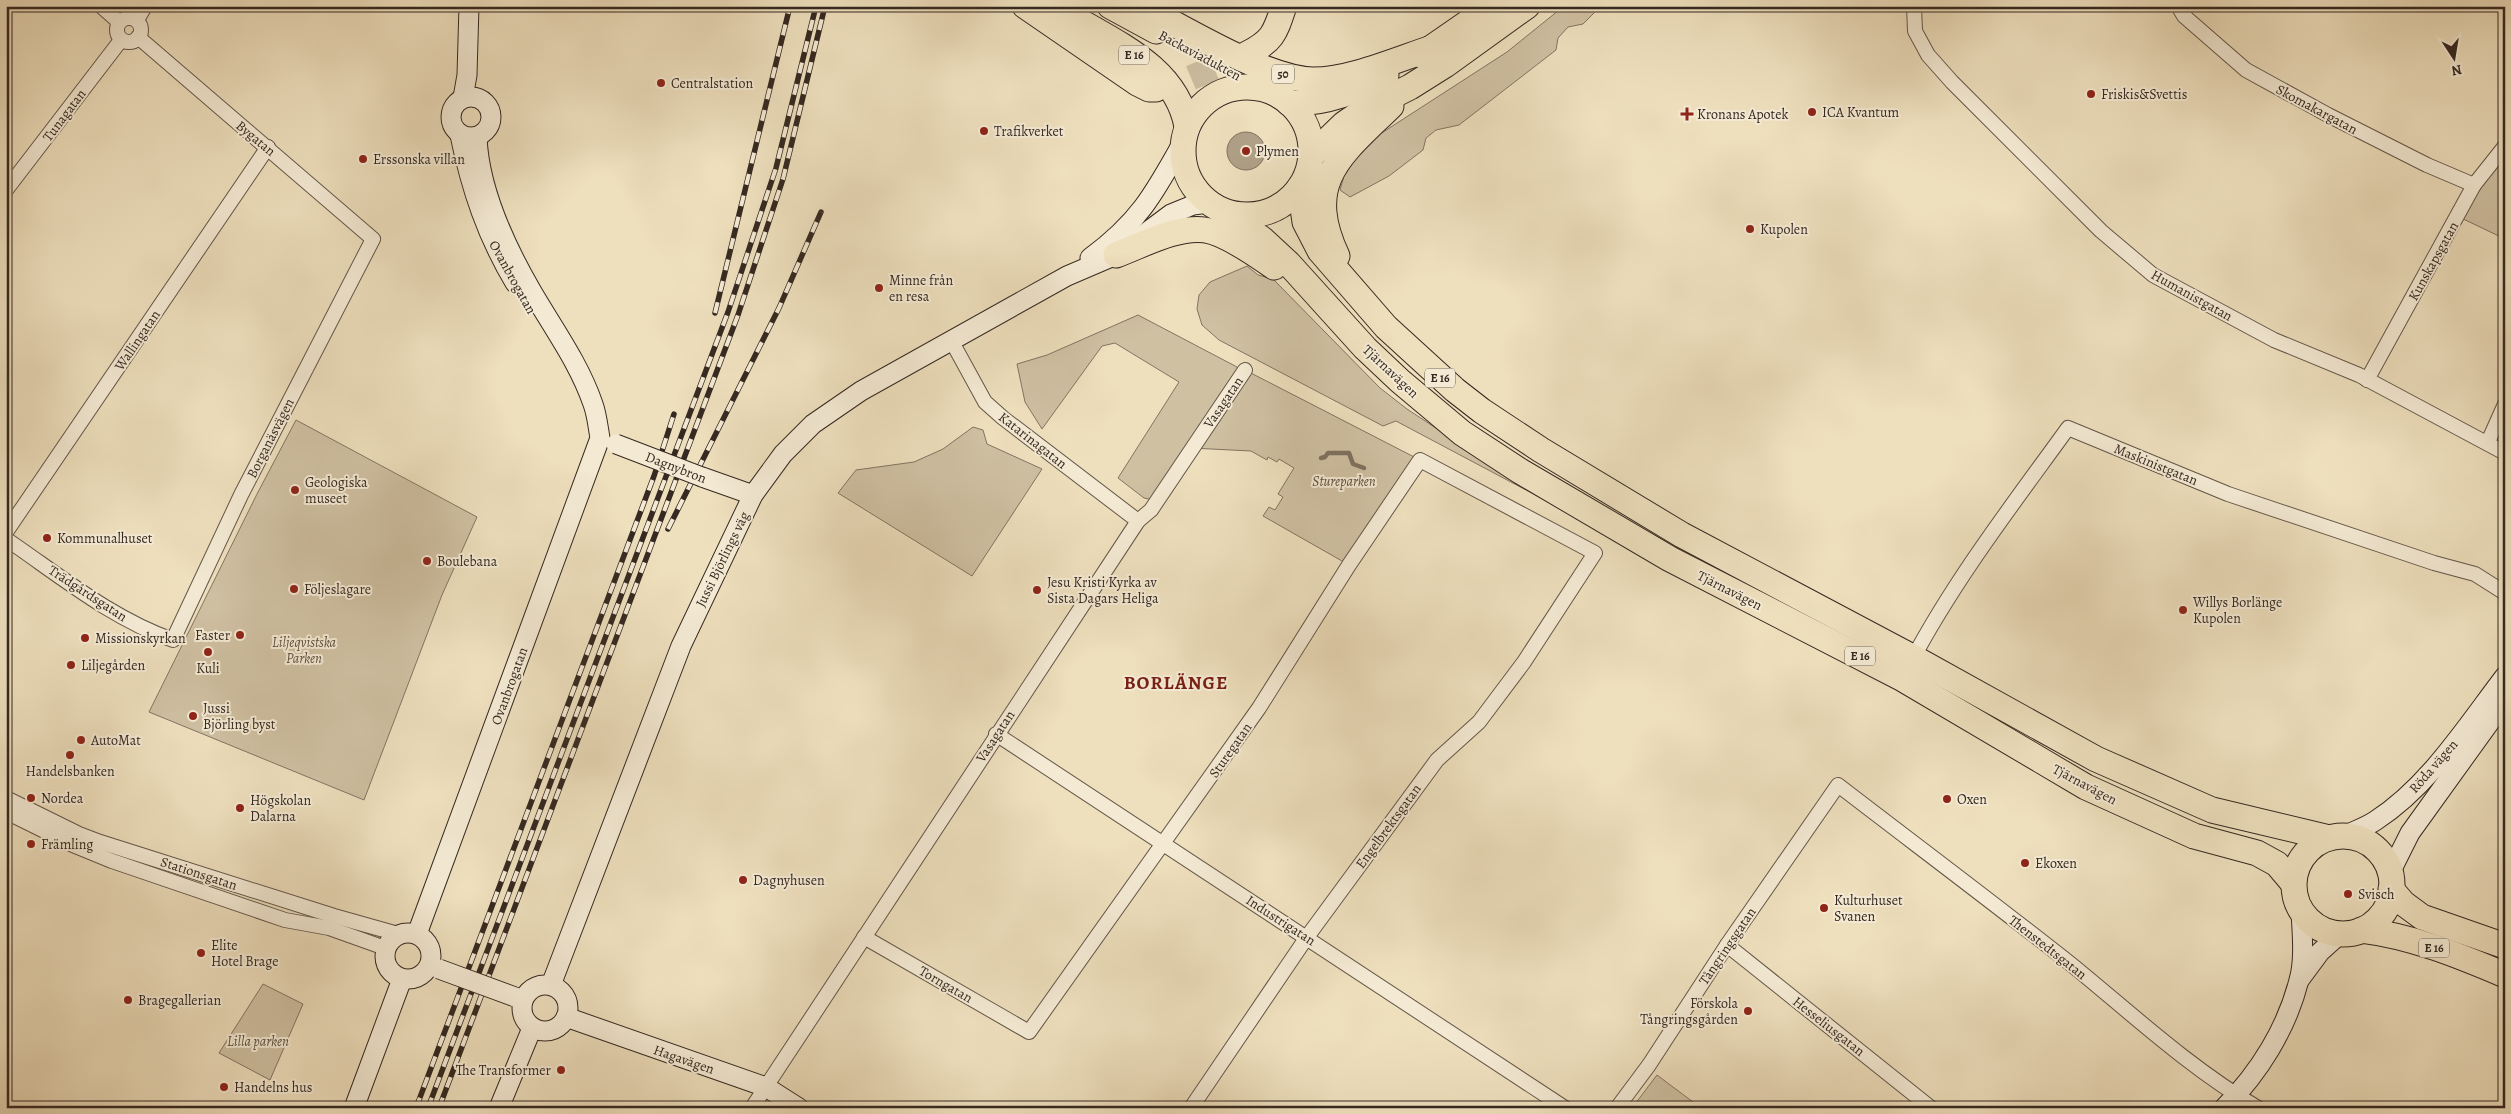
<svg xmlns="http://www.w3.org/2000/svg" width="2511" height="1114" viewBox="0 0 2511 1114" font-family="Alegreya,serif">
<rect width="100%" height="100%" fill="#eedfbd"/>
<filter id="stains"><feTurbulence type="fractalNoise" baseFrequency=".004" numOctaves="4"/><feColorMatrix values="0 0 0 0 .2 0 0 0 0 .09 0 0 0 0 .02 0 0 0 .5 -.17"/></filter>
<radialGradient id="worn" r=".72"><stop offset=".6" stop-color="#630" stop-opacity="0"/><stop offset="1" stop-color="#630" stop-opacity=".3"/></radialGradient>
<g fill="#cfc0a2" stroke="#827462">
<path d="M1564 6H1601L1583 24 1568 27 1558 38 1556 50 1459 125 1436 130 1426 138 1423 150 1389 176 1350 197 1340 190 1344 176 1356 158 1377 136 1507 52Z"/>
<path d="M2505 146V239L2457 216Z"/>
<path d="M1247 266 1258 275 1273 279 1380 388 1407 409 1510 477 1605 532 1396 421 1383 426 1219 340 1202 325 1197 309 1199 295 1210 282Z"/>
<path d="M1138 315 1237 367 1239 373 1153 500 1144 498 1118 478 1179 382 1115 343 1102 346 1042 429 1025 402 1017 364 1047 355Z"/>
<path d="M1245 370 1420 460 1349 565 1263 516 1269 507 1275 510 1283 497 1278 494 1294 468 1279 459 1277 462 1268 457 1267 460 1251 451 1191 448Z"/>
<path d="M296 420 477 517 442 595 364 800 149 712 257 494Z"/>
<path d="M973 427 983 430 987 444 1042 469 972 576 838 493 856 470 914 462 943 449Z"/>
<path d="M263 984 303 1004 270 1080 219 1053Z"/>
<path d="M1657 1075 1701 1108H1632Z"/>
</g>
<circle fill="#afa188" stroke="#7e715f" cx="1246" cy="151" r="19"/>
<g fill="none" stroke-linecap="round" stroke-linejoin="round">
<path stroke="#7e715f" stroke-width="4.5" d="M1321 458 1325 457 1328 453H1349L1353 464 1364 468"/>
<path stroke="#c9bb9e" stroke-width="25" stroke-dasharray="25 12" stroke-linecap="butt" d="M1156 89 1169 87 1247 54"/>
<g stroke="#635648" stroke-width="16">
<g id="street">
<path d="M101 6 119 22"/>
<path d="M1914 6 1915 31 1928 55 1952 82 2101 231 2153 275 2274 340 2359 375 2505 453"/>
<path d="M2178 6 2184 16 2246 70 2328 115 2427 165 2474 185"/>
<circle cx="129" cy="30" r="12"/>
<path d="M137 20 145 6"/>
<path d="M6 190 121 40"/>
<path d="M951 340 985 402 1003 418 1138 521"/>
<path d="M2367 380 2474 185 2505 146"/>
<path d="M2488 442 2505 404"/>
<path d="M6 532 268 147"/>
<path d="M6 539C59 575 112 619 173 640L241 495 373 239 138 37"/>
<path d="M1911 662C1955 579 2013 504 2068 428L2228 494 2434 563 2475 574 2505 593"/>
<path d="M996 734 1565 1108"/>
<path d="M6 798 79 834 100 842 334 916 398 934"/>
<path d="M6 812 73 845 112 861 285 920 329 928 385 948"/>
<path d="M864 937 1029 1032 1259 708 1349 565 1420 460 1595 553 1524 662 1479 722 1437 760 1307 937 1191 1108"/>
<path d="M1727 945 1931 1108"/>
<path d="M752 1108 1138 521 1151 510 1245 370"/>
<path d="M1617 1108 1649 1065 1727 945 1838 785C1916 845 1995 904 2072 965 2132 1014 2191 1069 2258 1108"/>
</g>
</g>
<g stroke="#352921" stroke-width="21">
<g id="secondary">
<circle cx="471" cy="117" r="20"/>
<path d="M463 98 467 75 469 6"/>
<path d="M460 135C471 189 487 236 515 283"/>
<path d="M1090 258C1139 222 1154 194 1183 142"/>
<path d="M702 477 753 495"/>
<path d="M2344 836C2354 831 2366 827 2375 821 2429 786 2466 727 2505 676"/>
<path d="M2390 873 2410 833 2505 701"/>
<circle cx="408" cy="956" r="23"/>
<path d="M417 934 600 438C598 427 597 415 593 404 579 363 553 328 531 290 505 245 479 188 477 137"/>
<path d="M2300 979 2320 952 2340 934"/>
<circle cx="545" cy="1008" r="23"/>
<path d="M551 985 681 646 753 495 783 454 813 424 861 391 1067 276 1116 255 1171 214 1193 205 1208 203"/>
<path d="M566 1017 766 1087 799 1108"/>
<path d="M354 1108 402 979"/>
<path d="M499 1108 532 1028"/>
<path d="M2224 1108C2259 1073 2287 1028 2299 980 2305 959 2302 933 2301 911"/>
</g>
</g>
<g stroke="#352921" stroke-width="27">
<g id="highway">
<path d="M1025 6 1137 83 1149 89H1156"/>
<path d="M1055 6C1104 39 1176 62 1187 127"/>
<path d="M1110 6 1156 31"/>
<path d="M1141 6C1184 28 1266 79 1313 80 1351 80 1398 59 1435 47"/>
<path d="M1247 54C1273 41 1275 33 1284 6"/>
<path d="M1421 55 1492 6"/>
<circle cx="1247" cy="151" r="64"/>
<path d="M1289 103C1328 104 1352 92 1386 75"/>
<path d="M1311 156 1344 124 1366 109 1410 87 1445 65 1527 6"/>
<path d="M1300 187 1305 222 1320 251 1386 327 1455 390 1482 411 1541 450 1682 535 1914 658 2096 759 2212 810 2329 838"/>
<path d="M1221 210 1262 239 1289 264 1365 348 1400 381 1462 433 1520 471 1670 559 1903 679 2086 787 2194 836 2257 853 2277 864 2293 883"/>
<path d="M1116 255C1143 245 1177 226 1205 230 1226 233 1257 255 1274 267"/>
<path d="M1337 256C1302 181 1341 155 1391 106"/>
<circle cx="2343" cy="885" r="49"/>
<path d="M2391 889 2403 903 2422 917 2505 946"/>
<path d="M2361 930C2411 936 2458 955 2505 975"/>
</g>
</g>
<use href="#street" stroke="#f4ead4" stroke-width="14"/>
<use href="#secondary" stroke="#f4ead4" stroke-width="19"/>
<use href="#highway" stroke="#eedfbd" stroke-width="25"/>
<g stroke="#352921" stroke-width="5.5">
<g id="rail">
<path d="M715 313 790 6"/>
<path d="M668 529 779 308 821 212"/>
<path d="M416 1108 654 476 674 414"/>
<path d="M428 1108 728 312 776 168 816 6"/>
<path d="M439 1108 738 315 783 179 825 6"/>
</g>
</g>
<use href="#rail" stroke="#f4ead4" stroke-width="4" stroke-dasharray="11" stroke-linecap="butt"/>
<g stroke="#352921" stroke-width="21" stroke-linecap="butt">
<g id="secondary-bridge">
<path d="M616 444 702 477"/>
<path d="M439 969 515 997"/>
</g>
</g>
<use href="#secondary-bridge" stroke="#f4ead4" stroke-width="19"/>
</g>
<g fill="#8f2418" stroke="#f4ead4" stroke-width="2">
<circle cx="661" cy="83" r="5"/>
<circle cx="2091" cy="94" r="5"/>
<circle cx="1812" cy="112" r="5"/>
<path d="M1684.5 106.5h5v5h5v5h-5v5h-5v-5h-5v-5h5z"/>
<circle cx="984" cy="131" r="5"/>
<circle cx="1246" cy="151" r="5"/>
<circle cx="363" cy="159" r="5"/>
<circle cx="1750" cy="229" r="5"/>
<circle cx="879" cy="288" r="5"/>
<circle cx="295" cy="490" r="5"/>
<circle cx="47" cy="538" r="5"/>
<circle cx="427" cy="561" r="5"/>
<circle cx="294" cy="589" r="5"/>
<circle cx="1037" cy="590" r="5"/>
<circle cx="2183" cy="610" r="5"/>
<circle cx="240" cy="635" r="5"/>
<circle cx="85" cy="638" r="5"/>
<circle cx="208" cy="652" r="5"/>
<circle cx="71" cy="665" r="5"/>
<circle cx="193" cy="716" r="5"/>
<circle cx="81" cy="740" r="5"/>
<circle cx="70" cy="755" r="5"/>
<circle cx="31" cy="798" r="5"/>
<circle cx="1947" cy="799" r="5"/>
<circle cx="240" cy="808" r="5"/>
<circle cx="31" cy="844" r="5"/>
<circle cx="2025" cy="863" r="5"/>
<circle cx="743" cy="880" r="5"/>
<circle cx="2348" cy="894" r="5"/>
<circle cx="1824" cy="908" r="5"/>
<circle cx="201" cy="953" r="5"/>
<circle cx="128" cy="1000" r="5"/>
<circle cx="1748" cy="1011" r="5"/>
<circle cx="561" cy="1070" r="5"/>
<circle cx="224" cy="1087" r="5"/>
</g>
<g text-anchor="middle" stroke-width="4" stroke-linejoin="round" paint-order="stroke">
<g fill="#f4ead4" stroke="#6e6357" stroke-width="1">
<rect x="1119" y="45.5" width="30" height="19" rx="4"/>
<rect x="1272" y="64.5" width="22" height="19" rx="4"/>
<rect x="1425" y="368.5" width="30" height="19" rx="4"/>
<rect x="1845" y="646.5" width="30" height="19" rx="4"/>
<rect x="2419" y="938.5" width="30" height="19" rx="4"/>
</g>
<g font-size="12" font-weight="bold" fill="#352921">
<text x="1134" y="59">E 16</text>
<text x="1283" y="78">50</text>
<text x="1440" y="382">E 16</text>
<text x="1860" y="660">E 16</text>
<text x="2434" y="952">E 16</text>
</g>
<g font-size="14" fill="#352921" stroke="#f4ead4">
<text transform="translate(1200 55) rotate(28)" y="5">Backaviadukten</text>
<text transform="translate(2317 109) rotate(28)" y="5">Skomakargatan</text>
<text transform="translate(64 115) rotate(-53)" y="5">Tunagatan</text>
<text transform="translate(256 138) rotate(40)" y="5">Bygatan</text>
<text transform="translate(2433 261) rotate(-61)" y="5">Kunskapsgatan</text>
<text transform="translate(513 277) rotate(61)" y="5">Ovanbrogatan</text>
<text transform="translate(2192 295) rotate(29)" y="5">Humanistgatan</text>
<text transform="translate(137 340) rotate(-56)" y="5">Wallingatan</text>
<text transform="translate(1391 371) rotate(43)" y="5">Tjärnavägen</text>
<text transform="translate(1223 402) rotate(-56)" y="5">Vasagatan</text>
<text transform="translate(270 438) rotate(-63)" y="5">Borganäsvägen</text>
<text transform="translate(1033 440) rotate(38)" y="5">Katarinagatan</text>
<text transform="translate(2156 464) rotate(22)" y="5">Maskinistgatan</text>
<text transform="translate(676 467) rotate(21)" y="5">Dagnybron</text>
<text transform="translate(722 559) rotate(-64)" y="5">Jussi Björlings väg</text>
<text transform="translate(1730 590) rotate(27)" y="5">Tjärnavägen</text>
<text transform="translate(88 593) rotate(33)" y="5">Trädgårdsgatan</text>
<text transform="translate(509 686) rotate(-70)" y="5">Ovanbrogatan</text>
<text transform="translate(995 736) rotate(-57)" y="5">Vasagatan</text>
<text transform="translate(1230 750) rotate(-55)" y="5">Sturegatan</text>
<text transform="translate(2433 766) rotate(-49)" y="5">Röda vägen</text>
<text transform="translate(2085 784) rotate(28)" y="5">Tjärnavägen</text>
<text transform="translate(1388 826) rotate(-54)" y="5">Engelbrektsgatan</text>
<text transform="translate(199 873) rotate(18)" y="5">Stationsgatan</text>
<text transform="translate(1281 920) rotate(33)" y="5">Industrigatan</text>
<text transform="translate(1727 946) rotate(-56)" y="5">Tångringsgatan</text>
<text transform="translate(2048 947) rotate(38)" y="5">Thenstedtsgatan</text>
<text transform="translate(946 984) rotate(30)" y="5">Torngatan</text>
<text transform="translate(1829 1026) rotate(38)" y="5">Hesseliusgatan</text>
<text transform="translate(684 1059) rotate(19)" y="5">Hagavägen</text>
</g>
<g font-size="14" fill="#352921" stroke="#f4ead4" text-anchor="start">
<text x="671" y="88">Centralstation</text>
<text x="2101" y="99">Friskis&amp;Svettis</text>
<text x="1822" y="117">ICA Kvantum</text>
<text x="1697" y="119">Kronans Apotek</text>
<text x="994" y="136">Trafikverket</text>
<text x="1256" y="156">Plymen</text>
<text x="373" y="164">Erssonska villan</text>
<text x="1760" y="234">Kupolen</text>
<text x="889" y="285">Minne från<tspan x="889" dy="16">en resa</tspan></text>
<text x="305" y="487">Geologiska<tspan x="305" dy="16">museet</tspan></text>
<text x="57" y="543">Kommunalhuset</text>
<text x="437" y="566">Boulebana</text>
<text x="1047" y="587">Jesu Kristi Kyrka av<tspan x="1047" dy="16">Sista Dagars Heliga</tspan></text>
<text x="304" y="594">Följeslagare</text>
<text x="2193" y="607">Willys Borlänge<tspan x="2193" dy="16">Kupolen</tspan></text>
<text x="230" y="640" text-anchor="end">Faster</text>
<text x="95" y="643">Missionskyrkan</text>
<text x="81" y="670">Liljegården</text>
<text x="208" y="673" text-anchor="middle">Kuli</text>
<text x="203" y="713">Jussi<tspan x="203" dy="16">Björling byst</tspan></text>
<text x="91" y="745">AutoMat</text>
<text x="70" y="776" text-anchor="middle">Handelsbanken</text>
<text x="41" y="803">Nordea</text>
<text x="1957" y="804">Oxen</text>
<text x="250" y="805">Högskolan<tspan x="250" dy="16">Dalarna</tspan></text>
<text x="41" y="849">Främling</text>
<text x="2035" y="868">Ekoxen</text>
<text x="753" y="885">Dagnyhusen</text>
<text x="2358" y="899">Svisch</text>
<text x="1834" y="905">Kulturhuset<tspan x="1834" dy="16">Svanen</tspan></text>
<text x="211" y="950">Elite<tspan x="211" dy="16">Hotel Brage</tspan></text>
<text x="138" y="1005">Bragegallerian</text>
<text x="1738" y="1008" text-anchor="end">Förskola<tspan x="1738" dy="16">Tångringsgården</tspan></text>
<text x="551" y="1075" text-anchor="end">The Transformer</text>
<text x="234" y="1092">Handelns hus</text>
</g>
<g font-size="14" font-style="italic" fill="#5c4f41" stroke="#f4ead4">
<text x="1344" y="486">Stureparken</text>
<text x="304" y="647">Liljeqvistska<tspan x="304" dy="16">Parken</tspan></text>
<text x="258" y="1046">Lilla parken</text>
</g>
<g font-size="19" font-weight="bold" letter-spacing="1" fill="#7a1f14" stroke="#f4ead4">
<text x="1176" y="689">BORLÄNGE</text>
</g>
</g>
<rect width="2511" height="1114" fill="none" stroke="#eedfbd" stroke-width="25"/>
<rect x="8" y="8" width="2496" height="1099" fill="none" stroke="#352921" stroke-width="2.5"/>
<rect x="12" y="12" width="2486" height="1089" fill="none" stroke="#352921"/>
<g transform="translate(2454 58) rotate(168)" stroke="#f4ead4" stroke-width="4" paint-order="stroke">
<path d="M0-4L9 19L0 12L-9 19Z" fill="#352921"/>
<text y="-8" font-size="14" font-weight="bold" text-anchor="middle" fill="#352921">N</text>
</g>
<rect width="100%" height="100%" filter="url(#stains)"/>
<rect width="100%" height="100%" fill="url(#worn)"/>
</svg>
